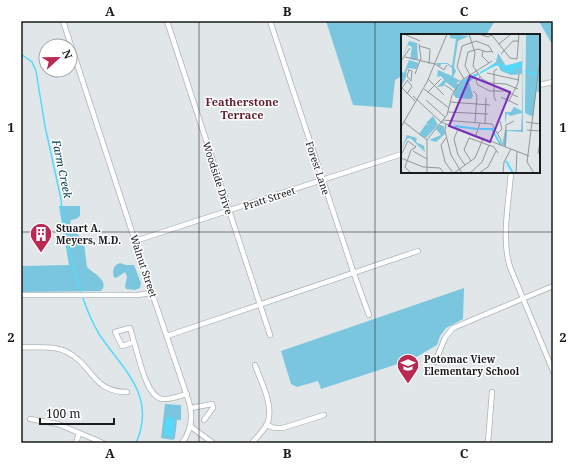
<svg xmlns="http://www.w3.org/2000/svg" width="574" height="464" viewBox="0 0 574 464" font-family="'Noto Serif',serif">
<rect width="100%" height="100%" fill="#e1e7e9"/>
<g fill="#7ac6de">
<path d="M326 21H495L486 35H402V76L395 80 392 108 353 105Z"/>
<path d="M536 21H553V46L540 23Z"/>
<path d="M59 206H80V216L76 219 71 220 70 225 80 237 84 243 87 267C94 274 110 281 101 291L21 292V266L69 265Z"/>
<path d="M120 263 126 265H134L141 283 140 288 135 290 126 289 125 286 127 277 125 272 116 278 114 277C112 271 113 265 120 263Z"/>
<path d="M464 288 463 319 446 328 440 336 437 345 413 359 321 389 318 381 297 387 291 384 281 351Z"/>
<path d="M165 404 181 405V420H177L175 438 173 440 161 438Z"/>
</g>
<path fill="#54d9fe" d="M166 417 174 418 172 436 164 435Z"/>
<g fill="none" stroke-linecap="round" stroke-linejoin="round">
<g stroke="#54d9fe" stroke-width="1.5">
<path d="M552 21 553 22"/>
<path d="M21 54 32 62 36 71 45 126 61 199 64 233 81 291"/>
<path d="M83 298C87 310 92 322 99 334 123 370 157 395 136 443"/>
</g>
<g stroke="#adb3b4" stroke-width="6">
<g id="street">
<path d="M63 21 152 293 189 402C193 416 191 431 182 443"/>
<path d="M167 21 270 335"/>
<path d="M270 21 354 274 369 315"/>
<path d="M539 85 553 82"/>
<path d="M511 172C509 201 501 239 510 267L553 371"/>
<path d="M135 241 402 154"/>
<path d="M21 295H137L152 293"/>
<path d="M130 328 134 342 122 346 115 332Z"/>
<path d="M167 336 418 251"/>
<path d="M134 342C139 357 146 396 162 399 170 400 179 396 187 394"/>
<path d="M21 347C36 348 54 345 67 352 93 365 92 392 127 392"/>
<path d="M435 362 445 338 453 328 553 286"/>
<path d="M191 408 212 404 213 408 204 420"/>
<path d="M30 419 58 424 103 443"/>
<path d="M266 425 275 428H283L324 415"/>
<path d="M190 426 213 443"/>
<path d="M76 443 79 433"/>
<path d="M252 443C257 437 262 432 266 426 276 409 261 382 255 365"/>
<path d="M488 443 492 392"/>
</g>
</g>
<use href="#street" stroke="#fff" stroke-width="4.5"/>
</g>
<path fill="none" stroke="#191b1c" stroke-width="1" stroke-opacity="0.55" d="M199 21V443M375 21V443M21 232H553"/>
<defs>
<g id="building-pin" transform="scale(1.15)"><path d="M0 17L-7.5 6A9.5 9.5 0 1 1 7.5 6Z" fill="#b92952" stroke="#fff"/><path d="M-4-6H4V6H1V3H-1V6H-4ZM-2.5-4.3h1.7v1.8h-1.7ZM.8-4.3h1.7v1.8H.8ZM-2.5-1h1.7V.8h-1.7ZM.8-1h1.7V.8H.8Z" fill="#fff"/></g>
<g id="school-pin" transform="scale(1.15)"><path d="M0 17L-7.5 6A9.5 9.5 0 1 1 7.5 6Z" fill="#b92952" stroke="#fff"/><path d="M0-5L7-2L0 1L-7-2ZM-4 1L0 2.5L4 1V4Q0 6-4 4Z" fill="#fff"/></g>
</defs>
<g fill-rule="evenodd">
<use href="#building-pin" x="41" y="234"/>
<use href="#school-pin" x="408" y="365"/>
</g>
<g text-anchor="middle" stroke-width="3" stroke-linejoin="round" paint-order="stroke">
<g font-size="10" fill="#191b1c" stroke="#fff">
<text transform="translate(318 168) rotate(72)" y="4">Forest Lane</text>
<text transform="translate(218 178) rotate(72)" y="4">Woodside Drive</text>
<text transform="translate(269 198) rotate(-18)" y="4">Pratt Street</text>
<text transform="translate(144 266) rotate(72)" y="4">Walnut Street</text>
</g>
<g font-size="10" font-weight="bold" fill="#191b1c" stroke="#fff" text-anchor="start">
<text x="56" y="232">Stuart A.<tspan x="56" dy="12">Meyers, M.D.</tspan></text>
<text x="424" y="363">Potomac View<tspan x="424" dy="12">Elementary School</tspan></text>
</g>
<g font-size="11" font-weight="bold" fill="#5f1b2b" stroke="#fff">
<text x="242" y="106">Featherstone<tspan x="242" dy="13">Terrace</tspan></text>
</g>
<g font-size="11" font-style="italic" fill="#00404e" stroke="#fff">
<text transform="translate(62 169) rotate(78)" y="4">Farm Creek</text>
</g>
</g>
<g transform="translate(401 34)">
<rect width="139" height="139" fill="#e1e7e9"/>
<path d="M49 0 68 2 57 7 53 33 55 37 52 43 60 47 55 49 58 50 55 56 45 48 43 52 36 53 43 46 40 42 36 43 37 36 51 42V34L46 30H40L39 33 35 29H46L51 32 55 5 49 4ZM121 0 122 98 106 97 105 112 101 111 104 96H120L121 79 109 82 106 79 104 91V78H110L113 73 121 77V40L110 41 100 37 97 31 84 36 95 28 97 19 105 32 121 27ZM125 0H139V58H136L138 35 132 83 124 79ZM8 7 16 9 17 26 9 25 11 13 7 11 0 26ZM8 26 18 29 15 35 6 34 5 43 0 53V37L3 39ZM76 39 77 41 68 48 72 62 70 65 55 64 52 60 61 47ZM32 82 37 91 25 104 18 100 25 90 29 92 25 89ZM39 91 43 92 44 100 35 108 28 106 40 101 35 95ZM6 101 16 104 15 108 23 112 24 118 9 104 6 105 0 116Z" fill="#7ac6de"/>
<path d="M120 28 121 33 113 35 112 40 101 35 102 32Z" fill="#54d9fe"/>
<path fill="none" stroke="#54d9fe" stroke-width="2" d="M124 37 136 41M79 39 95 30 104 32M61 48 77 40M54 92 76 95M78 95H91L99 110M105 127 112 139"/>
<path fill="none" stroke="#919597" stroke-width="1" d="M3 0 19 7M68 0 74 19 72 32 81 45 89 49 105 50 117 55M78 0 87 3 91 1M90 0 109 24 116 25 118 0M98 10 110 0M18 12 29 15 28 30M82 17 81 22 88 29M100 20 112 7H118M4 23 34 30 43 36 46 31M0 27 9 14M6 35 8 36 11 37 10 47 6 42 8 36M86 39 118 46M14 40 20 24 18 10M69 41 64 32 67 18 77 15 86 18 91 17M79 43 75 47 77 51 89 57H104L117 63M27 45 43 61M63 45 56 33 61 12 75 7 88 12 92 19M6 46 11 52 6 60M6 47 1 54 14 67M44 51 54 58M23 55 48 74M72 57 76 61 74 88M27 58 40 45M12 62 40 88 128 122M100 63 117 71M25 66 44 83M95 67 93 63V37L96 35M108 67 117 49 118 40M49 68 89 71M47 78 87 80M42 86 91 90 100 106V112M3 88 26 106M125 88 139 90M84 89 85 64M45 90 44 97 50 121 61 139M0 93 26 48 46 0M57 95 53 105 57 121 64 131M126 96 139 97M96 100 101 95 99 87M75 101 79 89M45 104 40 111 44 128 52 139M104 113 105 91 113 87M12 117 26 125M137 120 139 108M0 121 7 107 15 113 10 116 4 133 10 139M0 124 22 133 39 134 43 139M70 127 63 116 68 104 93 113 97 119M26 139V106L46 81 51 61 61 46 91 27M53 139 74 124 82 105M69 139 81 128 88 111M78 139 87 133 95 117M102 139 103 128 110 115M115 139 116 118M133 139 126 128 139 25"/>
<path fill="#7b2cbf" fill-opacity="0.15" stroke="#7b2cbf" stroke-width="2" d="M69 42 109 58 89 108 48 92Z"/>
<rect width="139" height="139" fill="none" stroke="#191b1c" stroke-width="2"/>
</g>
<rect width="574" height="464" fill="none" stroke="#ffffff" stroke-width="44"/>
<g transform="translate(58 58) rotate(68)"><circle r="19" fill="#ffffff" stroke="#a3a4a4"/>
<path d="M0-3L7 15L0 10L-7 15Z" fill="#b92952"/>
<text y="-6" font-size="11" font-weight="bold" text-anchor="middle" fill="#191b1c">N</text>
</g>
<path d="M40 418v6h74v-6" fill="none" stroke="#191b1c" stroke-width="2"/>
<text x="46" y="418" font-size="12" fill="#191b1c" stroke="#ffffff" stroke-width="3" paint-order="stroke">100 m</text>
<rect x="22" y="22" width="530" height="420" fill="none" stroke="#191b1c" stroke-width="1.5"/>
<g font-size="13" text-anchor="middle" font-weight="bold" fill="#191b1c">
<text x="110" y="16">A</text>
<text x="287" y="16">B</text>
<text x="464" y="16">C</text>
<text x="11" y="132">1</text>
<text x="563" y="132">1</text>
<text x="11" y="342">2</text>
<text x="563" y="342">2</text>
<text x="110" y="458">A</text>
<text x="287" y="458">B</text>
<text x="464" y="458">C</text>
</g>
</svg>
